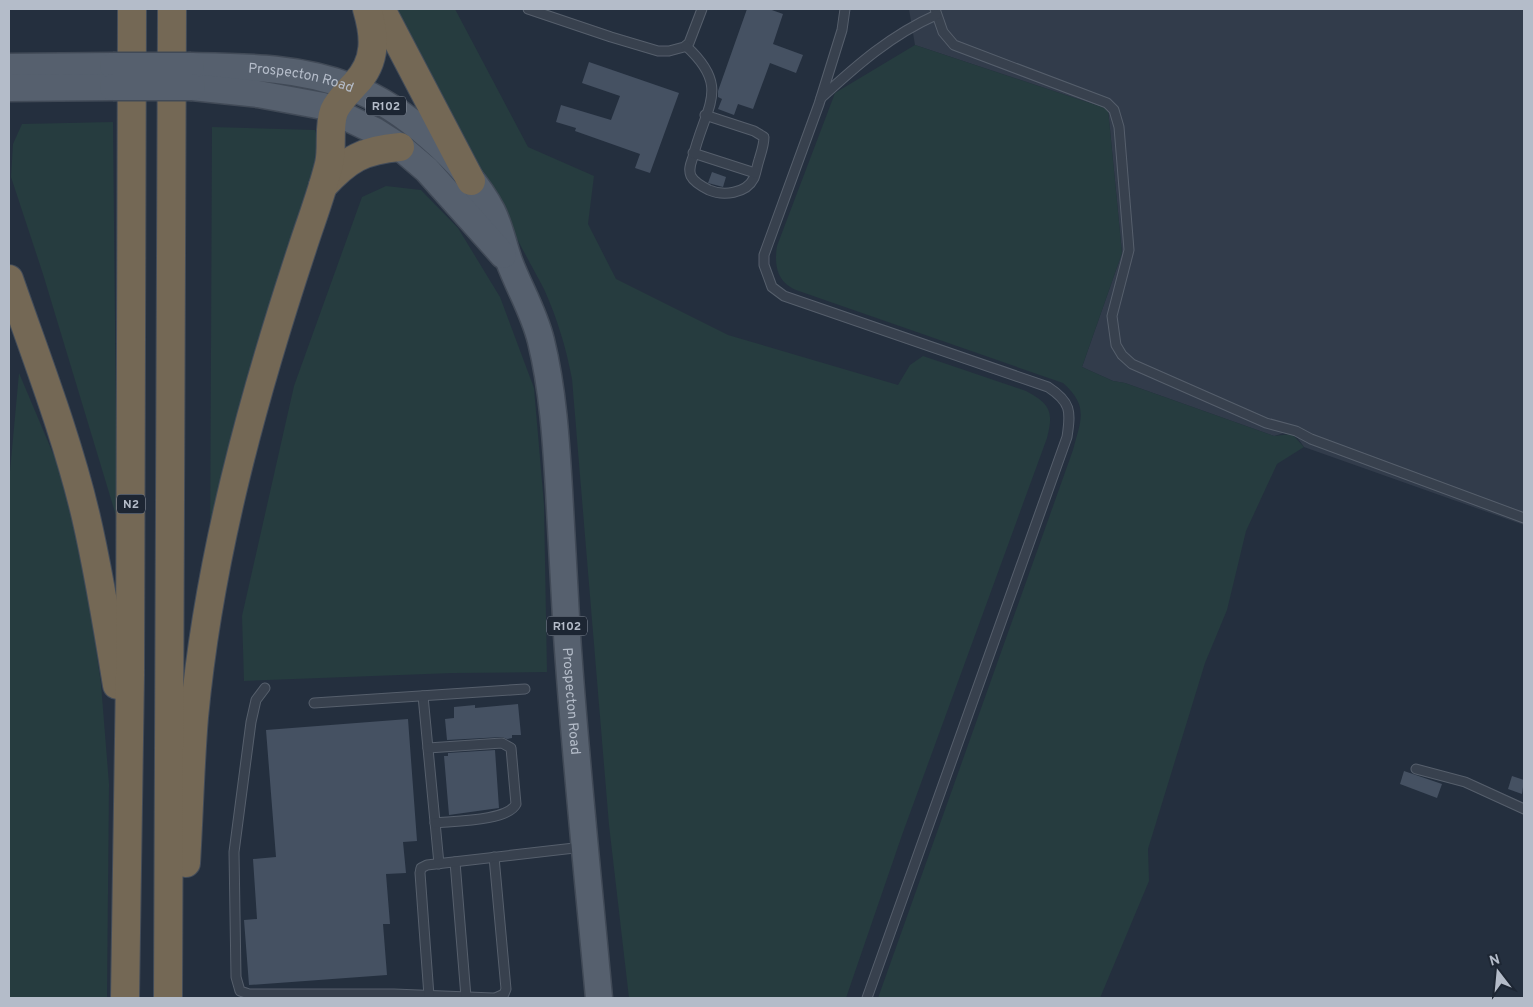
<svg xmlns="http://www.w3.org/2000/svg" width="1533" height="1007" viewBox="0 0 1533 1007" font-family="Overpass,sans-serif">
<rect width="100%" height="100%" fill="#242f3e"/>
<path fill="#323c4b" d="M909 9H1524V525L1304 447 1297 437 1284 433 1274 436 1125 383 1113 381 1082 367 1122 253 1108 109 915 45Z"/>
<g fill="#263c3f">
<path d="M393 9H455L528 147 594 176 588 224 616 279 728 335 898 385 910 365 923 356 1026 391C1050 404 1054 411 1047 438L902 835 846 998H629L609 825 572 379C566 347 557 318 544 289Z"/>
<path d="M915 45 1108 109 1122 253 1082 367 1113 381 1125 383 1274 436 1292 434 1304 447 1277 464 1246 531 1227 610 1205 663 1148 849 1149 881 1100 998H878L1073 450C1081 420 1089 406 1063 383L796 290C777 282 774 265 777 246L835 93Z"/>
<path d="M113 122 117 519 43 274 11 177 13 144 22 124Z"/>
<path d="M212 127 315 130 328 161 290 240 259 339 210 574Z"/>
<path d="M386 186 421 190 458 228 500 297 534 388 544 505 547 672 453 673 244 681 242 616 294 386 362 197Z"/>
<path d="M19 373 60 470 87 584 101 684 109 784 107 998H9V482Z"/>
</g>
<g fill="#455162">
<path d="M747 9H769L783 14 773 44 803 55 796 73 770 63 753 109 738 104 734 115 718 109 722 99 718 97V91Z"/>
<path d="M589 62 679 93 650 173 635 168 640 154 575 131 576 128 556 122 561 105 611 120 620 96 582 83Z"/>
<path d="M712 172 726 177 723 187 708 183Z"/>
<path d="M518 704 521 735H512V738L507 739 502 737 447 740 445 719 454 718V707L475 705V708Z"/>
<path d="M408 719 417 841 403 842 406 873 386 874 390 924H383L387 975 249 985 244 920 257 919 253 859 276 857 266 730Z"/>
<path d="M495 750 499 808 449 815 444 756H448V753Z"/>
<path d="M1404 771 1442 784 1437 798 1400 784Z"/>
<path d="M1512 776 1524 780 1522 794 1508 789Z"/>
</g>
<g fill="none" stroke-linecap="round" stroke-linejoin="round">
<g stroke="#565f6c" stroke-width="11">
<g id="service">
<path d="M528 9 611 37 658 51H669L684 47 689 43 702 9"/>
<path d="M845 9 842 30 819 104 764 255V265L772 287 784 296 1048 387C1071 402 1071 411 1067 437L867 998"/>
<path d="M935 9 943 32 954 45 1107 103 1114 110 1119 127 1129 250 1112 316 1116 345 1122 355 1132 364 1266 423 1296 431 1311 439 1524 518"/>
<path d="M686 46C732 88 705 106 693 157 691 163 688 169 691 176 694 182 703 187 709 190 723 196 746 194 754 178 756 173 757 166 759 160 761 153 764 145 764 137L754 131 705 115"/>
<path d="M821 98C857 65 891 35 936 15"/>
<path d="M693 153 755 173"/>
<path d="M265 688 256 700 251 722 234 852 236 977 240 991 249 994H394L493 998"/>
<path d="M423 696 439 864"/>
<path d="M314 703 525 689"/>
<path d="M428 748 502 743 511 748 516 804C508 821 454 821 435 823"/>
<path d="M1416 769 1465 782 1524 809"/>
<path d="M494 857 506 989 504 994 495 998"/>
<path d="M455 862 466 997"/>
<path d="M429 996 420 873 421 868 427 865 583 847"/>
</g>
</g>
<g stroke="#414a57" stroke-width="29">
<g id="primary">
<path id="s1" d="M191 66C246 67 299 67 351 87 403 107 466 162 492 211 500 227 503 244 509 261 519 288 534 312 541 341 553 390 556 440 559 490 562 539 564 587 567 635 575 756 588 877 599 998"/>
<path d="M9 67 113 66"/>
<path d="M192 87 258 94 323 106 375 131 400 147 427 170 503 255"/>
<path d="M9 88 113 87"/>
</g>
</g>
<g stroke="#434c59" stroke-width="30">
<g id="motorway">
<path d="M381 9 471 181"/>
<path d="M323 186C348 159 363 150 400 147"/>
<path d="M9 279C36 357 67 436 86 517 99 573 108 629 117 685"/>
<path d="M186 863C189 815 190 765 194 717 209 558 252 400 302 249 311 221 322 193 329 164 333 147 328 128 334 111 339 100 348 92 356 83 377 61 375 36 367 9"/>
<path d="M125 998 130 675 132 9"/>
<path d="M168 998 172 9"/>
</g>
</g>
<use href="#service" stroke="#38414e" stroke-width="9"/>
<use href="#primary" stroke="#56606e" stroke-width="26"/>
<use href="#motorway" stroke="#746855" stroke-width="28"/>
<g stroke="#414a57" stroke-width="29" stroke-linecap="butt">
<g id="primary-bridge">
<path d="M113 66H191"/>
<path d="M113 87H192"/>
</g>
</g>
<use href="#primary-bridge" stroke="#56606e" stroke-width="26"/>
</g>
<g text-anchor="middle" stroke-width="4" stroke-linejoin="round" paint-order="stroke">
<g fill="#1d2633" stroke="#878f9c" stroke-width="1">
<rect x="366" y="96.5" width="40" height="19" rx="4"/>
<rect x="117" y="494.5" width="28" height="19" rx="4"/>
<rect x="547" y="616.5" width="40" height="19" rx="4"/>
</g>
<g font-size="12" font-weight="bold" fill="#b4bcc9">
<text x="386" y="110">R102</text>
<text x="131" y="508">N2</text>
<text x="567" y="630">R102</text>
</g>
<g font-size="14" fill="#b4bcc9" stroke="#1d2633">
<text dy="5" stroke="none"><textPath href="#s1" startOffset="111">Prospecton Road</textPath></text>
<text dy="5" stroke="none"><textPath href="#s1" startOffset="854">Prospecton Road</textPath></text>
</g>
</g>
<rect width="1533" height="1007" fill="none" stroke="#b4bcc9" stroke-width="20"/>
<g transform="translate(1498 972) rotate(344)" stroke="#1d2633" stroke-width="4" paint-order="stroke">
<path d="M0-4L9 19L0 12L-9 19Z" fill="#b4bcc9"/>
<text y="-8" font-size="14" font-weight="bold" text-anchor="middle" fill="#b4bcc9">N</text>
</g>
</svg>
